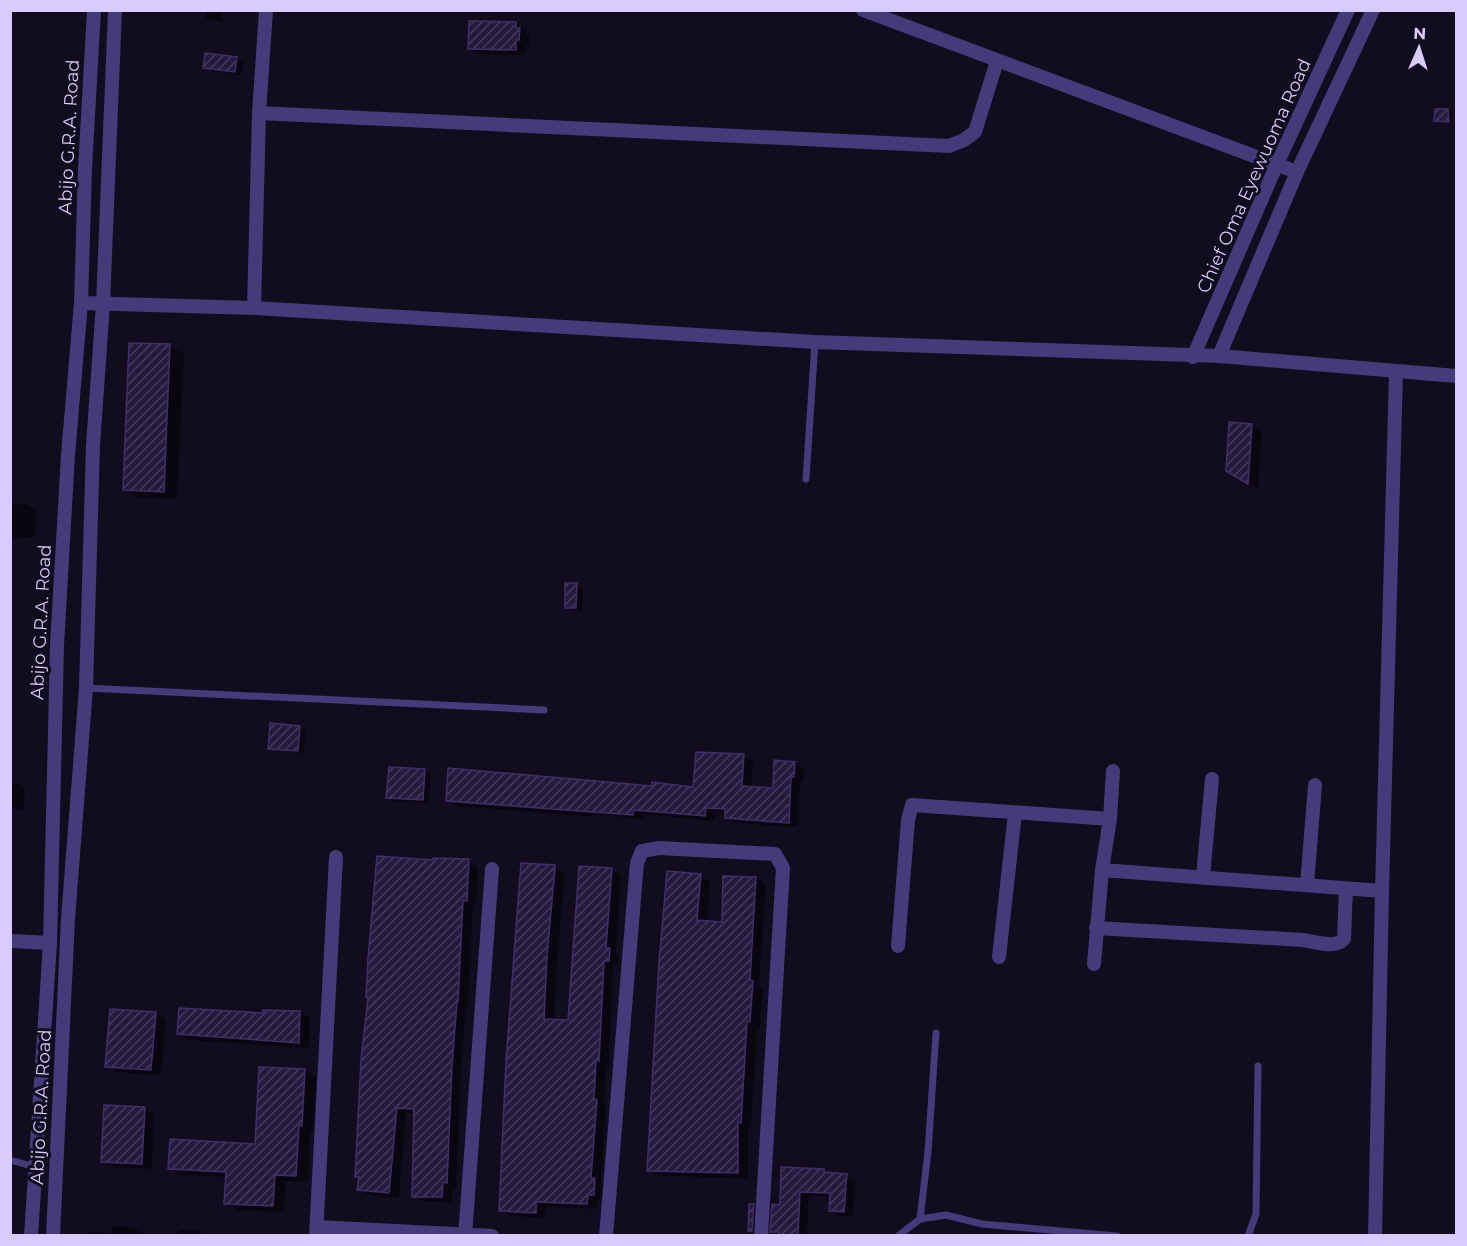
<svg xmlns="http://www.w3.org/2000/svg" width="1467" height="1246" viewBox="0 0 1467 1246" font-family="Montserrat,sans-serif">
<defs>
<pattern id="building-hatch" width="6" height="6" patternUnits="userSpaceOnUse" patternTransform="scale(1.5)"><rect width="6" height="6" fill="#261a3e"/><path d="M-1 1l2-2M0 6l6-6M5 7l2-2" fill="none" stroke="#453a5b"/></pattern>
</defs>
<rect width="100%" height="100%" fill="#120d1e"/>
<g fill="#0007">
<path d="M206 10 222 12V22L206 19Z"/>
<path d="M516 24 526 30V33L529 35V45H526V55L480 54 470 48Z"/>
<path d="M236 58 243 62 241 75 211 71 204 67Z"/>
<path d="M1448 110 1451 112V123L1436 121Z"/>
<path d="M130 344 170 346 184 354 177 499 138 497 125 489Z"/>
<path d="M1230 424 1252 425 1262 431 1258 488 1228 471Z"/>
<path d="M10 500 16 504 27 505 37 510 35 537 10 538Z"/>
<path d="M576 585 583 589 582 611H573L566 607Z"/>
<path d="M300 727 306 731 304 753 276 751 270 748Z"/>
<path d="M744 756 753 761 751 788 774 789 794 763 804 768 803 782H800L798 827 736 823 727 817V813L715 812 714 821 643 814 642 819 594 814V817L457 806 448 800 653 787 695 788Z"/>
<path d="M424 770 431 774 429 803 394 801 388 797Z"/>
<path d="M10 784H19L25 788 24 810 10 808Z"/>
<path d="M469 861 478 867 476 905H473L468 1007 466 1006 461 1071 456 1187H452V1202L424 1201 414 1196 415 1114 406 1113 399 1198 369 1195 359 1190 434 862Z"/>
<path d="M554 866 565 874 557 962 554 1021 570 1022 612 870 621 875 616 953 619 955V966L613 965 609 1065H606L604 1105 606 1107 601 1183 604 1185V1200L597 1199V1209L546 1207 545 1218 511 1216 501 1210Z"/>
<path d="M700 876 710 882 707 923 723 924 725 877 756 878 766 884 759 986 763 988 760 1027H757L751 1127H748V1178L659 1176 649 1170Z"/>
<path d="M300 1012 310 1018 309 1048 189 1040 179 1034 265 1014Z"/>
<path d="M156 1013 166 1019 161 1075 117 1072 107 1066Z"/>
<path d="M304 1070 316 1077 313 1131H310L308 1182 286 1181 284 1212 238 1210 226 1203 227 1177 181 1175 169 1168 256 1146Z"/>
<path d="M144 1108 154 1114 152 1169 112 1167 102 1161Z"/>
<path d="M824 1170 831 1174 846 1175 855 1181 853 1217 840 1216 830 1210 831 1197 809 1196 807 1236H780L772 1231 781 1206Z"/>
<path d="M753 1205 756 1207 755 1232 750 1230Z"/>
<path d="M113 1226 132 1227 144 1234 159 1236H87L88 1232 112 1233Z"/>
<path d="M179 1230H197L206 1236H177Z"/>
</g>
<g fill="url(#building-hatch)" stroke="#412d68" stroke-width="1.5">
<path d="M469 21 516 22V28H520L519 40H516V50L468 49Z"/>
<path d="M205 53 237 57 235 72 203 68Z"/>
<path d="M1435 109H1448L1449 122 1434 121Z"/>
<path d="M129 343 170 344 164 492 123 490Z"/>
<path d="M1229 422 1252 424 1248 484 1226 471Z"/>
<path d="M565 583H577L576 608H565Z"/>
<path d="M270 723 300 726 298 751 268 749Z"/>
<path d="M696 752 744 754 742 786 773 788 774 760 795 762 794 777H791L789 823 725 818V809L706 808 705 816 634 810 633 815 446 801 448 768 652 786V782L693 787Z"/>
<path d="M389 767 425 769 423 800 386 798Z"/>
<path d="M377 856 433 860V858L469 859 467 901 463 900 458 1002H457L452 1065 447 1183 443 1182 442 1197H412L414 1109 397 1108 389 1193 357 1190 359 1177H355L361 1060 368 997H366L368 958Z"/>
<path d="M521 863 555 865V868L547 956 544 1019 568 1020 579 866 612 868 606 948H610L609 961H604L599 1061 596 1060 594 1099 597 1100 591 1178H595L594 1195H588L587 1204 536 1202V1213L499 1211 506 1061Z"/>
<path d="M667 871 701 874 697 920 722 922 723 876 756 877 750 980 753 981 750 1022H747L741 1123 738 1122V1173L647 1171 659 962Z"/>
<path d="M179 1008 263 1013V1010L300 1011 299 1043 177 1034Z"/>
<path d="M110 1009 156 1012 151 1070 105 1067Z"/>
<path d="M259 1067 305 1069 302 1126 299 1125 296 1176 275 1175 273 1206 224 1204 226 1172 168 1169 170 1139 255 1144Z"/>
<path d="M104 1105 145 1107 142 1164 101 1162Z"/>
<path d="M781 1167 824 1169V1172L847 1174 844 1212 829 1211 830 1193 800 1192 798 1236H779V1232H770L772 1204 780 1205Z"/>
<path d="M749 1204H754L752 1231H748Z"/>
</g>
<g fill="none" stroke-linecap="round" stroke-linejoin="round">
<g stroke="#453a7a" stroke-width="7">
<path d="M806 479 815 342"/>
<path d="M86 688 544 710"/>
<path d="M10 1160 35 1167"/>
<path d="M920 1219 928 1152 936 1033"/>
<path d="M898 1236 920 1219 946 1215 982 1224 1117 1236"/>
<path d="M1248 1236 1256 1214 1258 1066"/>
</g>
<g stroke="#453a7a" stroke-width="14">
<path d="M863 10 1297 172"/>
<path d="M259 113 949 146 964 140 975 132 997 61"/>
<path d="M81 303 254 308 815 342 1219 356 1456 376"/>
<path d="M254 308 259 113 266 10"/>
<path d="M1219 356 1297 172 1373 10"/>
<path d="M1193 357 1277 164 1348 10"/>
<path d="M1113 771 1110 819 1102 870 1382 891"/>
<path d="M1203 876 1212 779"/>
<path d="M1307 885 1315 785"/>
<path d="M1096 928 1303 940C1315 942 1336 949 1344 939L1346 889"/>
<path d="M10 941 50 943"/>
<path d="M898 946 908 820 912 805 1110 819"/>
<path d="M999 957 1015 813"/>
<path d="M1094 964 1102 870"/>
<path d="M317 1227 492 1236"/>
<path d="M31 1236 50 943 57 645 68 455 81 303 85 169 94 10"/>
<path d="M53 1236 68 919 86 688 93 445 103 304 115 10"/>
<path d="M316 1236 336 857"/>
<path d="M465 1236 492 869"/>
<path d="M606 1236 637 863 642 851 659 848 775 854 783 868 761 1236"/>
<path d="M1375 1236 1382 891 1396 372"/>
</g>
</g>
<g text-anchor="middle" stroke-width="6" stroke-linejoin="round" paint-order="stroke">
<g font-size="18" fill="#d8ccfc" stroke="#120d1e">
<text transform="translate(69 137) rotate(-87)" y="6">Abijo G.R.A. Road</text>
<text transform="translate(1254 176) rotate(-66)" y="6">Chief Oma Eyewuoma Road</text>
<text transform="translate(41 622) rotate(-87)" y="6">Abijo G.R.A. Road</text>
<text transform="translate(41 1107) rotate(-87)" y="6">Abijo G.R.A. Road</text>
</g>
</g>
<rect width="1467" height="1246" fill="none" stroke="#d8ccfc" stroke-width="24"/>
<g transform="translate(1419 48) rotate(3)" stroke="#120d1e" stroke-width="4.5" paint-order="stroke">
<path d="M0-4.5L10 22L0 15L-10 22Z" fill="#d8ccfc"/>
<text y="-9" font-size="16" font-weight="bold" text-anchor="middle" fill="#d8ccfc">N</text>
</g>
</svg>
